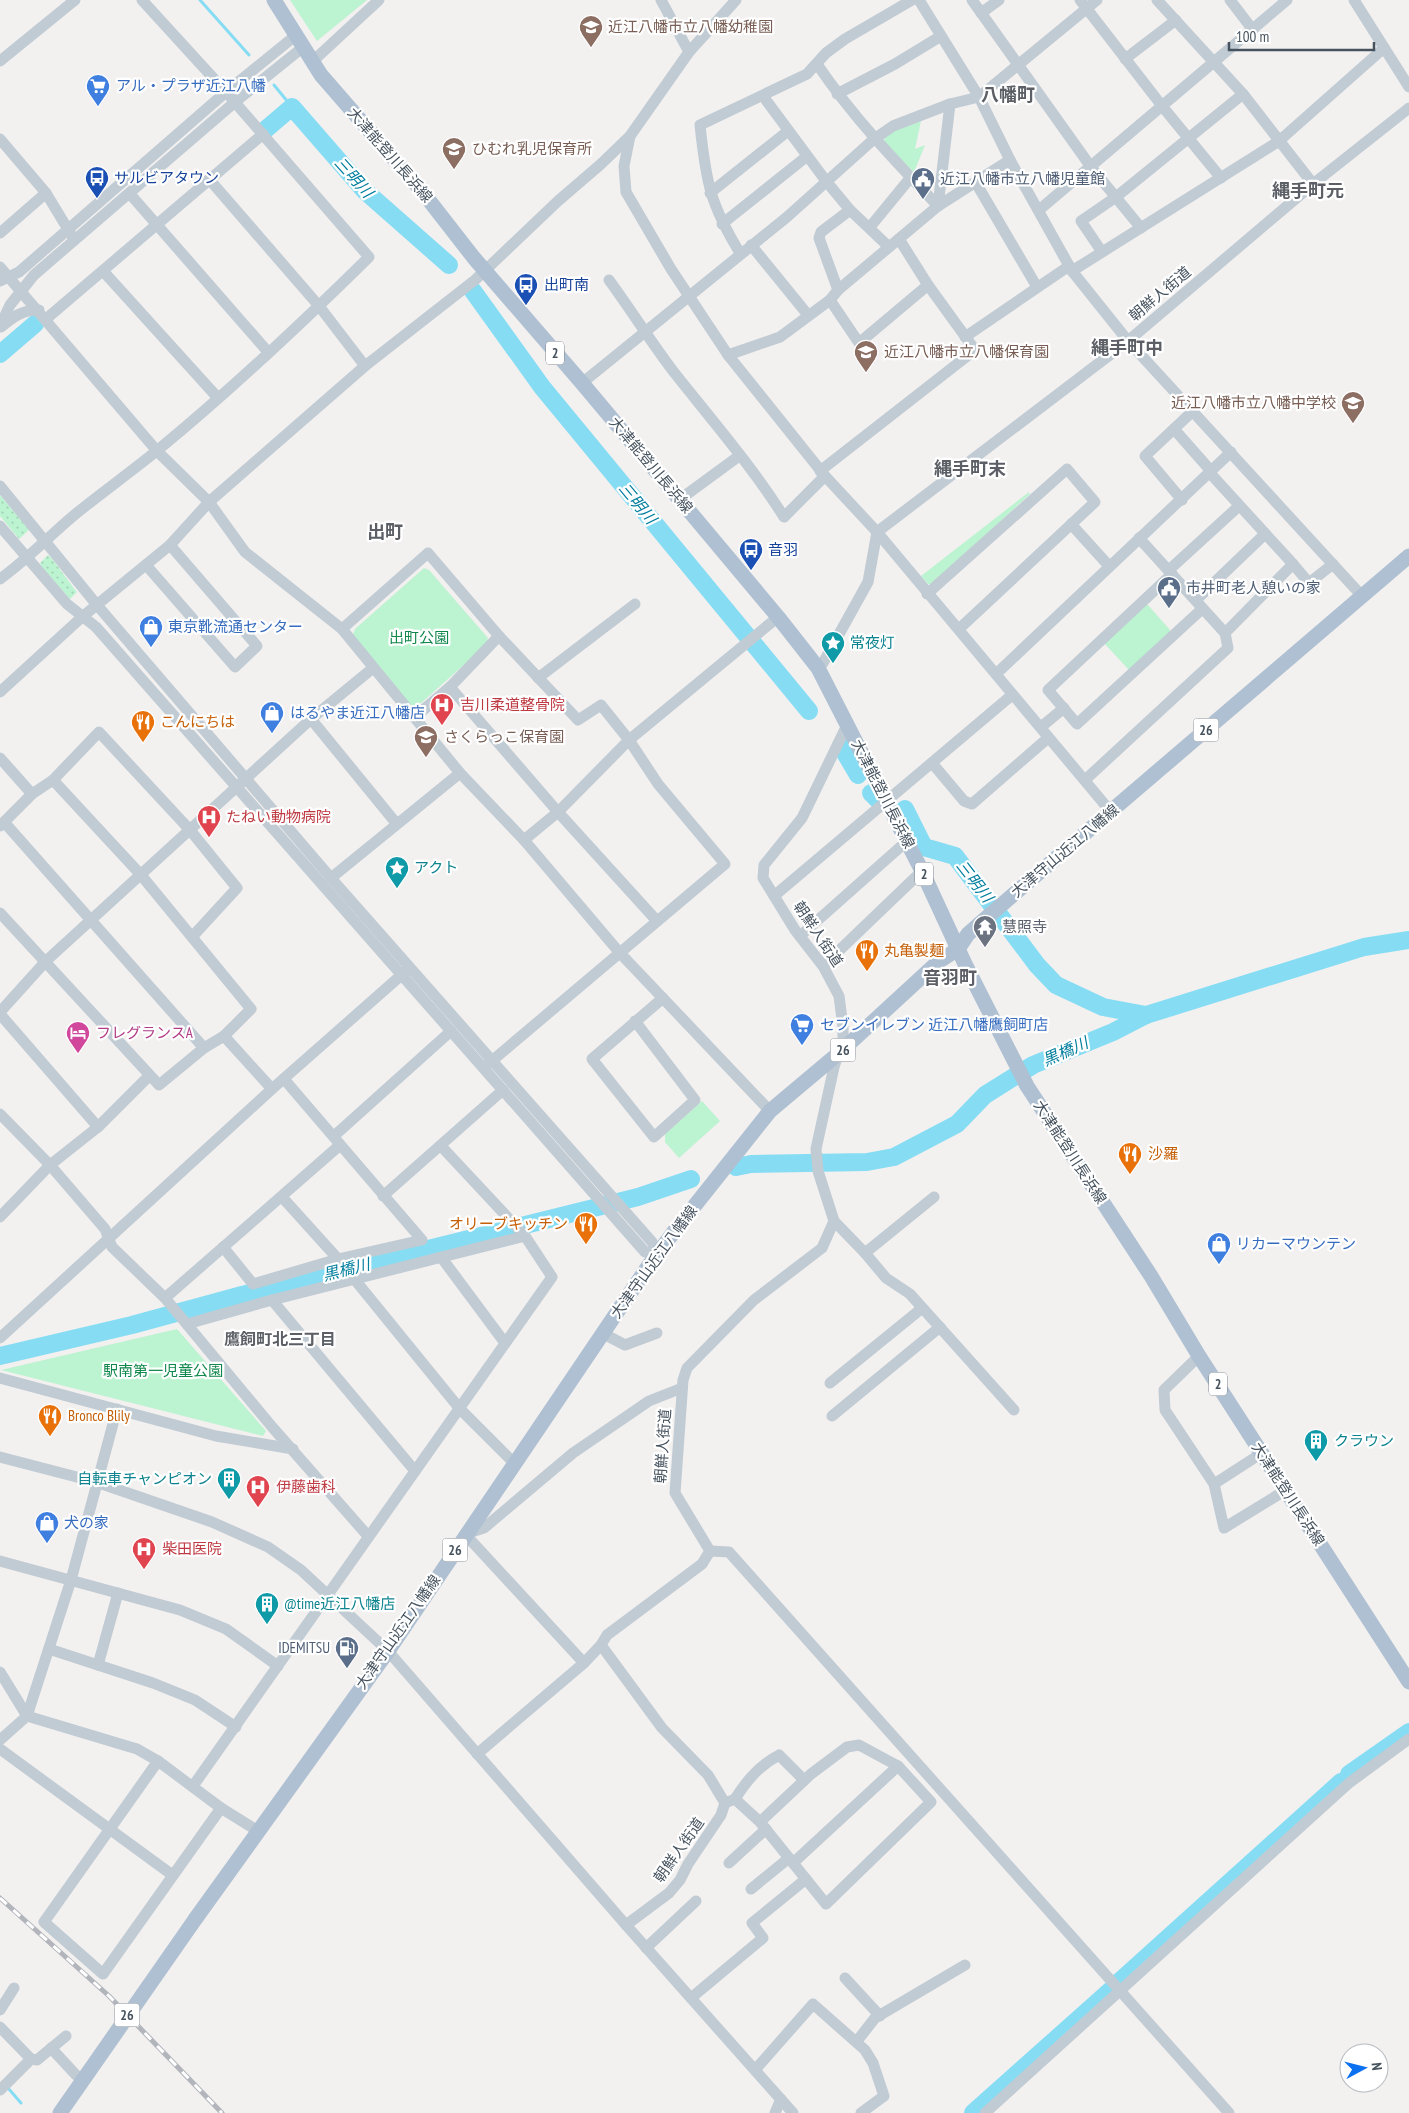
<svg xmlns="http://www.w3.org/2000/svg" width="1409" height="2113" viewBox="0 0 1409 2113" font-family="'PT Sans Narrow','Noto Sans JP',sans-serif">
<defs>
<pattern id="grass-dots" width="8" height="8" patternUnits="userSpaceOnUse" patternTransform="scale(1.25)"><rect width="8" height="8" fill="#bcf3d1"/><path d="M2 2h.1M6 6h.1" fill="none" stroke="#a3d2b6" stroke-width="1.8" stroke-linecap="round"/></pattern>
</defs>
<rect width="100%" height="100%" fill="#f3f0f0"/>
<g fill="url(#grass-dots)">
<path d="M0 495 29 530 19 539 0 516Z"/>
<path d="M48 555C52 557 71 585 77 592L70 599 42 567 40 563Z"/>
</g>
<g fill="#bcf3d1">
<path d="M290 0H367L317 41Z"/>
<path d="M921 121 915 149 925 145 914 172 884 143 885 134Z"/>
<path d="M1029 492 1030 494 932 584H928L921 576Z"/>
<path d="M424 568 429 570 488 638 486 645 419 705H410L352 637 355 629Z"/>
<path d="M1147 604 1171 631 1129 670 1104 643Z"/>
<path d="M702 1101 720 1121 679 1158 665 1142V1134Z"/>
<path d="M177 1329 266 1431 263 1436 1 1370Z"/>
</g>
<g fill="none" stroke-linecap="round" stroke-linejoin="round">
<g stroke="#86ddf3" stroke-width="3">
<path d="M200 0 249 55"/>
<path d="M274 85 292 107"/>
<path d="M8 2088 21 2103"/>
</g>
<g stroke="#86ddf3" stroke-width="18">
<path d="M265 130 292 107 365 191 449 265"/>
<path d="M473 291 542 387 809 711"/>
<path d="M0 354 35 324"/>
<path d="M841 746 858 775"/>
<path d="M871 793 878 800"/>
<path d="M905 809 924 847 955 856 1037 965 1056 985 1103 1007 1146 1015"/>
<path d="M736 1167 751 1164 867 1162 894 1157 957 1124 985 1095 1033 1065 1113 1032 1146 1015 1364 947 1409 940"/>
<path d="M0 1356 132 1325 242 1295 638 1197 691 1179"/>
<path d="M1349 1774 1409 1732"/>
<path d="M1118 1983 1341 1782"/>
<path d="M973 2113 1111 1990"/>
</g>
<g stroke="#c0cbd3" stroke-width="11">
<path d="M661 0 689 52"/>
<path d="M919 0 979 97 1010 160 1072 271 1128 341 1362 596"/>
<path d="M972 0 1091 167 1141 228"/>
<path d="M1080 0 1162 106 1221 178"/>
<path d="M1157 0 1243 94 1313 184"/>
<path d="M1230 0 1253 30"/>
<path d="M1354 0 1409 87"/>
<path d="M981 13 999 0"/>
<path d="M1125 59 1176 20"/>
<path d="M0 61 75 0"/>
<path d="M313 61 379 0"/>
<path d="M817 64C852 116 895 161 938 206"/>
<path d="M837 94 895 64 941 36"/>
<path d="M763 96 826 181 850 210 889 247"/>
<path d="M630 136 624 166 626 192 671 269 728 355 825 476 877 532 868 582 823 663 818 668"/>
<path d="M0 139 46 193 72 236"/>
<path d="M209 179 319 306 365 366"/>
<path d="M976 183 1037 287"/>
<path d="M710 193 788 131"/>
<path d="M130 194 268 352"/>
<path d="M938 206 950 104"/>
<path d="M1039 210 1287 0"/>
<path d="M722 224 806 157"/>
<path d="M870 227 911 177"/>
<path d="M0 233 46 193"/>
<path d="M751 245 808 315"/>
<path d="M1102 252 1081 221 1116 197 1243 94"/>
<path d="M740 253C710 204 706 182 700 125L807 74 826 53 845 39 912 0"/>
<path d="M0 267 157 451 209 502 245 552 342 629 460 773 524 840 619 952 770 1111"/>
<path d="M103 271 218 398"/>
<path d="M1072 271 1279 141 1384 48"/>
<path d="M609 280C631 310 651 342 673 371 711 419 751 465 784 517L825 476"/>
<path d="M0 281 19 272 226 92 295 36"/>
<path d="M838 290 819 238 821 232 850 210"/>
<path d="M830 300 859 343 928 285"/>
<path d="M46 319 263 134"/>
<path d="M0 326 10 305 34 275 235 102 302 48"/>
<path d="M1 327C13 317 22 310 39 310"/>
<path d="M965 337 1069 266"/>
<path d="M728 355 780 337 830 300 838 290 938 206 1010 160"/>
<path d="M582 383 787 217 874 139 893 126 950 104 979 97 1097 0"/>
<path d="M1174 429 1211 471"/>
<path d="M820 471 975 350 928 285 899 239"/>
<path d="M1209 472 1293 564"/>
<path d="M0 486 97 605 331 878 652 1242 657 1253"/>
<path d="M679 500 739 456"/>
<path d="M1182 500 1145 456 1193 411"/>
<path d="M1071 524 1109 566"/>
<path d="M0 526 67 604 96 627 645 1252 657 1253"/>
<path d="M146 565 235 667 257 646 170 545"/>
<path d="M1169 570 1239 506"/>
<path d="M1172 574 1048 690 1077 724 1202 609"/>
<path d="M0 579C28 559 51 534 78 512 104 491 132 471 159 449 232 389 301 324 369 257L226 92 142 0"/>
<path d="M927 594 1067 469 1095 502 959 629"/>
<path d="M1196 600 1265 534"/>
<path d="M342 629 428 553 499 636 578 720 601 705 629 740 658 784 725 864 487 1065"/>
<path d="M1225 633 1293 564 1309 583 1333 564"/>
<path d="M996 674 1231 452"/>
<path d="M538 678 635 604"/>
<path d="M450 687 558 812 657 921"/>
<path d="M0 692 82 617 170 545 209 502 365 366 475 280 558 201 601 164 630 136 689 52 736 0"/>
<path d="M415 717 450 687 499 636"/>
<path d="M311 719 396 823"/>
<path d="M1041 727 1064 708"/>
<path d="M0 758 32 794"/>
<path d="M932 763 964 801 972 804 1048 738"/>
<path d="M1085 780 1228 648 1225 633 1139 538"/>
<path d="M1111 812 877 532 1128 341 1313 184 1409 108"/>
<path d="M4 822 204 1048"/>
<path d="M0 826 32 794 53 780 99 732 190 830 237 888 192 937"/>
<path d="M524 840 558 812 629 740 778 617"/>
<path d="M331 878 460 773"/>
<path d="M774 896 1012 695"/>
<path d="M0 913 159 1085 204 1048 224 1036 251 1009 141 875 53 780"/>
<path d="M800 936 907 841"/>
<path d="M823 966 922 871"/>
<path d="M0 1012 46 961 311 719 373 668"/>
<path d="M0 1014 98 1127"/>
<path d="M635 1021 695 1100 654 1137 592 1059 663 998"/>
<path d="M224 1036 272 1089"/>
<path d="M0 1114 50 1165 105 1229 112 1247 165 1298 273 1428 368 1536"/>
<path d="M334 1136 451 1031"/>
<path d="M383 1196 503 1090"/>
<path d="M282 1197 338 1259 460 1409 514 1463"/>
<path d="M934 1197 865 1253 886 1278 910 1294 1014 1410"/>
<path d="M0 1217 50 1165 98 1127 149 1076"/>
<path d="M834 1221 865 1253"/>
<path d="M223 1247 253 1284 338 1259 422 1240 284 1079"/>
<path d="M441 1257 505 1343"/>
<path d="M165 1298 340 1145"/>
<path d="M272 1300 415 1471"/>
<path d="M187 1324 272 1300 525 1236"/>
<path d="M602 1333 625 1345 657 1333"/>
<path d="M0 1338 272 1089 406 971"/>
<path d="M1199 1356 1164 1390 1165 1410 1214 1484 1224 1528 1286 1490"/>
<path d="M0 1378 216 1436 293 1449"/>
<path d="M830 1383 921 1309"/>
<path d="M832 1416 940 1327"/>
<path d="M0 1457 96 1482 212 1522 268 1547 301 1570 388 1651 626 1925 793 2113"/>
<path d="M1214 1484 1262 1453"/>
<path d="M710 1551 729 1552 1229 2113"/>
<path d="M0 1561 180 1610 226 1629 278 1666"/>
<path d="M49 1649 153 1683 195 1700 236 1727"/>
<path d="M584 1663 465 1534 484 1528 573 1453 649 1401 682 1388"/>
<path d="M98 1665 118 1593"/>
<path d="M0 1672 27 1716 137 1749 158 1761 221 1808 258 1831"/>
<path d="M0 1740 27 1716 71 1580 117 1409"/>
<path d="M0 1749 171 1874"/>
<path d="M477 1754 584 1663 601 1645"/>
<path d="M158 1761 44 1922 103 1974 221 1808"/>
<path d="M193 1786 552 1277 525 1236 441 1146"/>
<path d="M735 1799C747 1780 759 1766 779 1755L804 1780"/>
<path d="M725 1803 735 1799 760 1822 826 1904 931 1802 898 1766 859 1745 847 1747 811 1774 760 1822"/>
<path d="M729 1863 766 1829"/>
<path d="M793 1863 898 1766"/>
<path d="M751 1889 789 1858"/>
<path d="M626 1925 669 1893 680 1880 688 1864 721 1815 725 1803 708 1775 662 1728 601 1645 607 1635 702 1564 710 1551 675 1493 683 1380 687 1368 754 1300 822 1248 834 1221 818 1171 816 1149 834 1067 843 1040V1027L839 996 823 966 795 930 763 878 764 865 802 818 848 723"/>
<path d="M646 1948 696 1901"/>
<path d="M845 1978 880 2016"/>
<path d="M691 1998 763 1938 752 1923 806 1879"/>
<path d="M0 2010 14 1988"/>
<path d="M0 2027 31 2059"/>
<path d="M857 2041 875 2018 965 1965"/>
<path d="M51 2048 76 2075"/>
<path d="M755 2070 813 2004 865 2050 873 2063 884 2096 861 2113"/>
<path d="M0 2090 31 2059 37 2060 66 2036"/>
<path d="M775 2113 781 2099"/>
<path d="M985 2113 1349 1783 1409 1739"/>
</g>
<g stroke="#aec0d1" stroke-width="15">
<path d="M274 0 321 75 421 190 474 258 582 383 778 617 818 668 922 871 965 964 1027 1086 1151 1276 1199 1356 1409 1682"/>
<path d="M196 1918 388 1651 649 1265 673 1233 770 1111 839 1053 938 962 958 949 968 934 992 913 1409 556"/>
</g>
<g stroke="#b2b5bb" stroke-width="5">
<path id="rail" d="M0 1898 109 1996 222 2113"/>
</g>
<use href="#rail" stroke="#fff" stroke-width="3" stroke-dasharray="9" stroke-linecap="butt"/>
<path stroke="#aec0d1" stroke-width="15" d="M60 2113 196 1918"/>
</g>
<defs>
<g id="school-pin" transform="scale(1.25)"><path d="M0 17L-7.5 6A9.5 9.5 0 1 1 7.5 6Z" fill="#8d6e63" stroke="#fff"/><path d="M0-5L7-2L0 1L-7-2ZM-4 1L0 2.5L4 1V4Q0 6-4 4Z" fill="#fff"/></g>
<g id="supermarket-pin" transform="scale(1.25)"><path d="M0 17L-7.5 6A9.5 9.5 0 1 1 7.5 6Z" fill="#3f7fe0" stroke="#fff"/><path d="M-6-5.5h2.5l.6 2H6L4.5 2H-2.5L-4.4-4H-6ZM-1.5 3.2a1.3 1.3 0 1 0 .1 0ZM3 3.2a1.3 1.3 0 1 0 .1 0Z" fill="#fff"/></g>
<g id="bus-pin" transform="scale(1.25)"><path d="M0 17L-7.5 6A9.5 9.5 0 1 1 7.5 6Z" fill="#1a4fb4" stroke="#fff"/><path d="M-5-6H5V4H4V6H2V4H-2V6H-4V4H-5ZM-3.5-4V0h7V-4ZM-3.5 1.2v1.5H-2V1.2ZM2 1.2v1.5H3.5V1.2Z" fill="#fff"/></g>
<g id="civic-pin" transform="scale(1.25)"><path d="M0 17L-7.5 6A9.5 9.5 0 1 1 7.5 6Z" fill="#5c6f8a" stroke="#fff"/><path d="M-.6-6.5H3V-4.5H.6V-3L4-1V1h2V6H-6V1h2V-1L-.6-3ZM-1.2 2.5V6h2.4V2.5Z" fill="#fff"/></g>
<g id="shop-pin" transform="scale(1.25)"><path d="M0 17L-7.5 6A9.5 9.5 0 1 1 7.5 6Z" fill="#3f7fe0" stroke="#fff"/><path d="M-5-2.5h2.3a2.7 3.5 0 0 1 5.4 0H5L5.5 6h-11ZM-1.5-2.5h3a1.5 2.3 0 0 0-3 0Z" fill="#fff"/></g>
<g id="sight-pin" transform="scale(1.25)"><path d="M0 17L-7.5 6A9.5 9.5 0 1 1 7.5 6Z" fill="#0f9aa8" stroke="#fff"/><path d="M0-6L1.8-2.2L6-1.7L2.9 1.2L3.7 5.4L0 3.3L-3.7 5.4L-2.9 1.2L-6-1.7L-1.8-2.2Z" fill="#fff"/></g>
<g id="hospital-pin" transform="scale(1.25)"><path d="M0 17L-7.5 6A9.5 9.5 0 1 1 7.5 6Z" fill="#e0444e" stroke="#fff"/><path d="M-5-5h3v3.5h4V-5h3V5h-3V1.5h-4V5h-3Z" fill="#fff"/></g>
<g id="restaurant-pin" transform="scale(1.25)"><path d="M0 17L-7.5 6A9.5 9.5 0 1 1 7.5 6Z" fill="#e8710a" stroke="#fff"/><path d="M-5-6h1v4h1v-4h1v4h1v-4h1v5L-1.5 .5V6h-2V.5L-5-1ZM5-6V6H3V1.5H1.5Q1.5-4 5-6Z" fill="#fff"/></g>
<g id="temple-pin" transform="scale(1.25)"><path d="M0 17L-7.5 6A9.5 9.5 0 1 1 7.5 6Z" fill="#6b7280" stroke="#fff"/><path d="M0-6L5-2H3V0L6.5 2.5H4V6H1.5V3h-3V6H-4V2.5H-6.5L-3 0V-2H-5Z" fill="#fff"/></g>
<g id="hotel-pin" transform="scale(1.25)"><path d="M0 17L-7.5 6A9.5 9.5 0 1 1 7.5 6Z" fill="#d1479c" stroke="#fff"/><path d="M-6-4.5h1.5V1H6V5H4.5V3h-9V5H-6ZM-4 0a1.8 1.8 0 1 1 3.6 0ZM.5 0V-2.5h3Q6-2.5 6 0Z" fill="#fff"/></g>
<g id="building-pin" transform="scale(1.25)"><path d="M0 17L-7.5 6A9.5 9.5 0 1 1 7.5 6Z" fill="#0f9aa8" stroke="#fff"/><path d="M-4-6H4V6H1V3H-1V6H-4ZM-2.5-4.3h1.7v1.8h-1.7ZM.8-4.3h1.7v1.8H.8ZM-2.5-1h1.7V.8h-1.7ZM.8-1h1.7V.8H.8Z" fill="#fff"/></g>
<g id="fuel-pin" transform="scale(1.25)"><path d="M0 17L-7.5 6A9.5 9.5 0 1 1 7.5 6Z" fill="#5c6f8a" stroke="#fff"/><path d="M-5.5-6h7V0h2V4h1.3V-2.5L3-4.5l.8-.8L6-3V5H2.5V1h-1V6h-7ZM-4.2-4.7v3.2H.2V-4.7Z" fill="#fff"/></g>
</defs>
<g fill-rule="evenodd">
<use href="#school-pin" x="591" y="27"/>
<use href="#supermarket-pin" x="98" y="86"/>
<use href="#school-pin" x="454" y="149"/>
<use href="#bus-pin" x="97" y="178"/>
<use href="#civic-pin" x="923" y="179"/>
<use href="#bus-pin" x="526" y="285"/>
<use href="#school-pin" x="866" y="352"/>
<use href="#school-pin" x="1353" y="403"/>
<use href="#bus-pin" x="751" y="550"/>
<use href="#civic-pin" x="1169" y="588"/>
<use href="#shop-pin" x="151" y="627"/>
<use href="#sight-pin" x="833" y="643"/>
<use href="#hospital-pin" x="442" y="705"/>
<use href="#shop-pin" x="272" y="713"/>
<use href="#restaurant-pin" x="143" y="722"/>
<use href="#school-pin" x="426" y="737"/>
<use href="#hospital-pin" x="209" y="817"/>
<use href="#sight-pin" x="397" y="868"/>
<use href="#temple-pin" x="985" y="927"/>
<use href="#restaurant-pin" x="867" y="951"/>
<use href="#supermarket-pin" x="802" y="1025"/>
<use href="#hotel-pin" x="78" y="1033"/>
<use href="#restaurant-pin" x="1130" y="1154"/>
<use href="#restaurant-pin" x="586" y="1224"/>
<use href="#shop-pin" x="1219" y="1244"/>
<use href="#restaurant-pin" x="50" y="1416"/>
<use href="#building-pin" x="1316" y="1441"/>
<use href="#building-pin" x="229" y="1479"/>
<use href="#hospital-pin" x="258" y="1487"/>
<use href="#shop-pin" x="47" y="1523"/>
<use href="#hospital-pin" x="144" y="1549"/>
<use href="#building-pin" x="267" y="1604"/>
<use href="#fuel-pin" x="347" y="1648"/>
</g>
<g text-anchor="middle" stroke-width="4.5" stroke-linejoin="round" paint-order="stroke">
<g fill="#fff" stroke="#7e878f" stroke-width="1">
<rect x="546" y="341.5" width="18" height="23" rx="4"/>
<rect x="1193.5" y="718.5" width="25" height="23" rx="4"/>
<rect x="915" y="862.5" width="18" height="23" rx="4"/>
<rect x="830.5" y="1038.5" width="25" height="23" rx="4"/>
<rect x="1209" y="1372.5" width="18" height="23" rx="4"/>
<rect x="442.5" y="1538.5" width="25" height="23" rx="4"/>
<rect x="114.5" y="2003.5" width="25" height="23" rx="4"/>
</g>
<g font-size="14" font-weight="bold" fill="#46535f">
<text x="555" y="358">2</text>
<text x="1206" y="735">26</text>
<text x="924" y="879">2</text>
<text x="843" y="1055">26</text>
<text x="1218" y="1389">2</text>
<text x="455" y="1555">26</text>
<text x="127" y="2020">26</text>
</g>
<g font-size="15" fill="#785e54" stroke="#fff" text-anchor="start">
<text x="608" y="32">近江八幡市立八幡幼稚園</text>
<text x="472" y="154">ひむれ乳児保育所</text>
<text x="884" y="357">近江八幡市立八幡保育園</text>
<text x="1336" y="408" text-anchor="end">近江八幡市立八幡中学校</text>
<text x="444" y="742">さくらっこ保育園</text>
</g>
<g font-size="15" fill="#366cbe" stroke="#fff" text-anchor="start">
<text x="116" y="91">アル・プラザ近江八幡</text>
<text x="168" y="632">東京靴流通センター</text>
<text x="290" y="718">はるやま近江八幡店</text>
<text x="820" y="1030">セブンイレブン 近江八幡鷹飼町店</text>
<text x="1236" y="1249">リカーマウンテン</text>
<text x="64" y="1528">犬の家</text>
</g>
<g font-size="15" fill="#46535f" stroke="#fff">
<text transform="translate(390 155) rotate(49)" y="5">大津能登川長浜線</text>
<text transform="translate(1160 294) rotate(-40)" y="5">朝鮮人街道</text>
<text transform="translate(651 465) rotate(50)" y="5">大津能登川長浜線</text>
<text transform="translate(883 794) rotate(63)" y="5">大津能登川長浜線</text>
<text transform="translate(1065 851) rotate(-40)" y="5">大津守山近江八幡線</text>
<text transform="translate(818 934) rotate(56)" y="5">朝鮮人街道</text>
<text transform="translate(1070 1152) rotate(57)" y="5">大津能登川長浜線</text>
<text transform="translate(654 1262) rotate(-54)" y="5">大津守山近江八幡線</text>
<text transform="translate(663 1446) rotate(-86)" y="5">朝鮮人街道</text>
<text transform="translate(1288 1494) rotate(57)" y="5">大津能登川長浜線</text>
<text transform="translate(398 1632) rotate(-55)" y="5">大津守山近江八幡線</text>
<text transform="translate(679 1850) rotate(-55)" y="5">朝鮮人街道</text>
</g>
<g font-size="15" fill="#164399" stroke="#fff" text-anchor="start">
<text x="114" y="183">サルビアタウン</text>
<text x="544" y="290">出町南</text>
<text x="768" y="555">音羽</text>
</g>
<g font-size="15" fill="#4e5e75" stroke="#fff" text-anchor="start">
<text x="940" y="184">近江八幡市立八幡児童館</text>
<text x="1186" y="593">市井町老人憩いの家</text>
<text x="330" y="1653" text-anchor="end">IDEMITSU</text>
</g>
<g font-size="15" fill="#10874b" stroke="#fff">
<text x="419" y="643">出町公園</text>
<text x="163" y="1376">駅南第一児童公園</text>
</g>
<g font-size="15" fill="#0d838f" stroke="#fff" text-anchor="start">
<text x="850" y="648">常夜灯</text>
<text x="414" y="873">アクト</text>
<text x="1334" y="1446">クラウン</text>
<text x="212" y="1484" text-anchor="end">自転車チャンピオン</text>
<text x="284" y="1609">@time近江八幡店</text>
</g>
<g font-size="15" fill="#be3a42" stroke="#fff" text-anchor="start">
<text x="460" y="710">吉川柔道整骨院</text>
<text x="226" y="822">たねい動物病院</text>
<text x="276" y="1492">伊藤歯科</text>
<text x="162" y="1554">柴田医院</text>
</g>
<g font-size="15" fill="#c56008" stroke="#fff" text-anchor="start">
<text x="160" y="727">こんにちは</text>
<text x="884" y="956">丸亀製麺</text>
<text x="1148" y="1159">沙羅</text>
<text x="568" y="1229" text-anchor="end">オリーブキッチン</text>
<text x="68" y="1421">Bronco Blily</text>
</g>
<g font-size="15" fill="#5b616d" stroke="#fff" text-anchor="start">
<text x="1002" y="932">慧照寺</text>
</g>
<g font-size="15" fill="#b23c85" stroke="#fff" text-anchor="start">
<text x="96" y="1038">フレグランスA</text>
</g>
<g font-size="16" font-style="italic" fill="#037f9e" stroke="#fff">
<text transform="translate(354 177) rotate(48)" y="6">三明川</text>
<text transform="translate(638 503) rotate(50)" y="6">三明川</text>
<text transform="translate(975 881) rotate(52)" y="6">三明川</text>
<text transform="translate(1065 1051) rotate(-24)" y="6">黒橋川</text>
<text transform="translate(346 1269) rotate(-14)" y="6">黒橋川</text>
</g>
<g font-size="16" font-weight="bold" fill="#5c6066" stroke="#fff">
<text x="280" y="1345">鷹飼町北三丁目</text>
</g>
<g font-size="18" font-weight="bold" fill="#5c6066" stroke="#fff">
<text x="1008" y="101">八幡町</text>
<text x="1308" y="197">縄手町元</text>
<text x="1127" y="354">縄手町中</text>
<text x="970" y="475">縄手町末</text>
<text x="385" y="538">出町</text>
<text x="950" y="984">音羽町</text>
</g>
</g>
<g transform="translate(1364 2068) rotate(83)"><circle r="24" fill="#ffffff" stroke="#b5babf"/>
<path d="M0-4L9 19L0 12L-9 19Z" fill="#0b71f1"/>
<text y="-8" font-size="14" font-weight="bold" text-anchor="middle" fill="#46535f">N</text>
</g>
<path d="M1229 42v8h145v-8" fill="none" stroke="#46535f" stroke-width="2.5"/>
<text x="1236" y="42" font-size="15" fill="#46535f" stroke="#ffffff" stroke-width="4" paint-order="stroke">100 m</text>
</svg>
